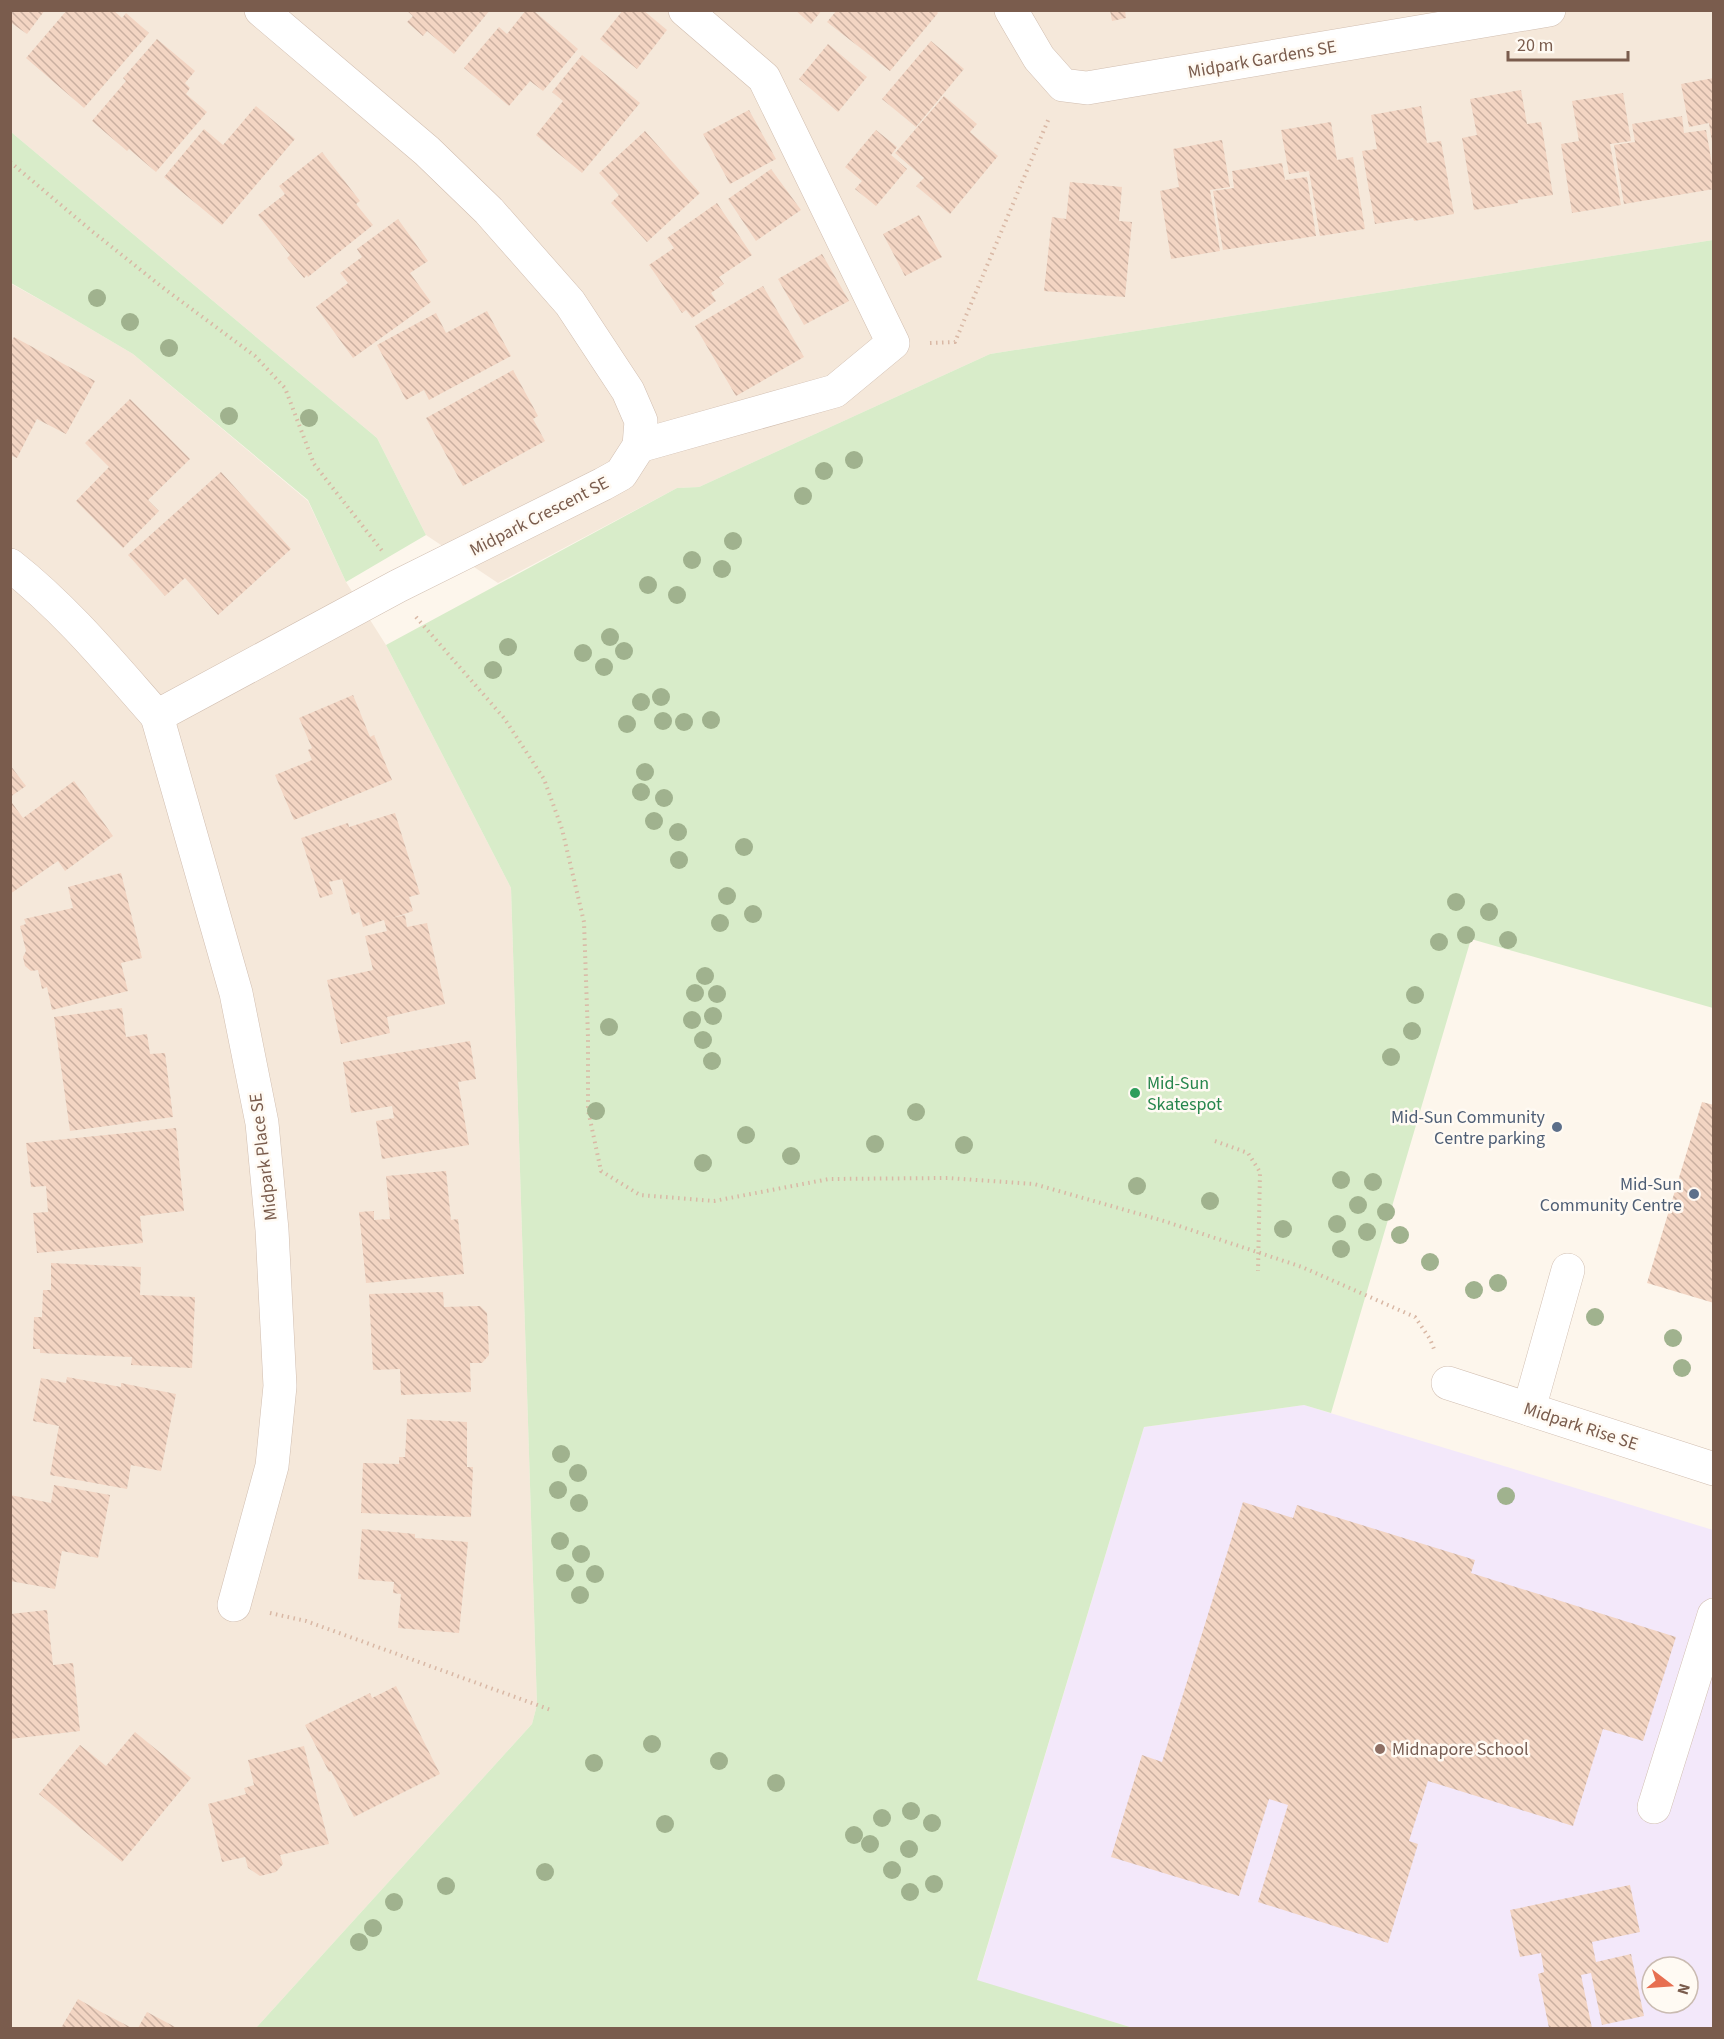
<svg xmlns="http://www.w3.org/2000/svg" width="1724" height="2039" viewBox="0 0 1724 2039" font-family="'Source Sans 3',sans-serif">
<defs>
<pattern id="building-back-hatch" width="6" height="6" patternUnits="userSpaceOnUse" patternTransform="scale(1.5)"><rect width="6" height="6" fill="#f3d5c3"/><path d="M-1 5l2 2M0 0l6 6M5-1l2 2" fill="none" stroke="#cab0a1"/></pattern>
</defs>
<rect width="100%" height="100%" fill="#fdf6ec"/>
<g fill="#f5e8da">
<path d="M10 11H1713V240L990 354 699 487 677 488 498 583 426 535 377 438 11 132Z"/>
<path d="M10 283 62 312 133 354 308 501 346 582 386 645 511 888 537 1705 532 1724 256 2028H11Z"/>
</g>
<path fill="#f3e8fa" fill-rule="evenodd" d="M1304 1405 1713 1530V2028H1133L977 1981 1144 1427ZM1652 1967H1688V2003H1652Z"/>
<g fill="#d8ecc9">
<path d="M11 132 377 438 426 535 346 582 308 500 133 354 62 312 11 283Z"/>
<path d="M1713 240V1008L1471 939 1331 1413 1304 1405 1144 1427 977 1980 1133 2028H256L532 1724 537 1705 511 888 386 645 677 488 699 487 990 354Z"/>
</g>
<g fill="url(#building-back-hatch)">
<path d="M10 10H45L27 34 10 22Z"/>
<path d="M67 10H113L122 18 126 13 149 33 84 108 26 58Z"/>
<path d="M406 10H490L454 54 427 31 423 36 407 22 413 16Z"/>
<path d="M526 10H533L578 49 543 91 530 81 509 106 464 68 499 27 507 34Z"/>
<path d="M623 10H643L667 30 637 69 600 39Z"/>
<path d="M795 10H822L811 24Z"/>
<path d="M837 10H935L938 13 890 71 827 22Z"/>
<path d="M1110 10H1125L1126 18 1112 21Z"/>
<path d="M157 39 195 71 185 83 190 88 186 94 207 112 156 172 129 149 127 151 92 121 126 81 123 78Z"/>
<path d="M931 41 964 69 916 127 882 99Z"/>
<path d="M828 44 867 77 838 112 799 79Z"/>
<path d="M582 55 640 103 582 173 536 135 563 101 552 92Z"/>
<path d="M1714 78V142H1712L1709 123 1689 127 1681 84Z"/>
<path d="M1521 90 1527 124 1541 122 1553 195 1518 200V203L1474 210 1462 138 1477 135 1470 99Z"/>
<path d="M1623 93 1631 141 1610 144 1621 205 1572 213 1561 144 1579 141 1572 101Z"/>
<path d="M944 96 977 124 970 132 998 156 950 214 916 186 924 178 895 153Z"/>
<path d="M256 106 295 139 222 225 164 177 204 129 223 145Z"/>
<path d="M1421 106 1427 143 1441 141 1454 214 1414 221 1413 218 1375 224 1362 151 1377 149 1371 115Z"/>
<path d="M749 110 776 159 730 184 703 134Z"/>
<path d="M1682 116 1684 133 1706 130 1714 176V189L1624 204 1614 145 1635 142 1632 124Z"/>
<path d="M1331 122 1337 160 1353 157 1365 229 1320 236 1309 171 1289 174 1281 130Z"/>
<path d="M876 130 897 147 891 155 907 169 876 206 855 189 862 181 845 167Z"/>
<path d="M645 131 700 193 647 242 611 203 619 195 599 173Z"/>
<path d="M1222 140 1230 187 1210 190 1220 251 1171 259 1160 191 1179 187 1173 149Z"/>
<path d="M322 152 360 201 356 204 373 225 308 277 307 275 304 278 287 258 290 255 258 215 285 194 279 186Z"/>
<path d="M1282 163 1285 180 1307 177 1316 236 1223 250 1213 191 1234 188 1232 171Z"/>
<path d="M771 169 801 210 756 241 728 199Z"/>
<path d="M1070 182 1122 187 1119 221 1132 222 1125 297 1044 291 1052 217 1066 219Z"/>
<path d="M717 203 752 255 719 277 724 284 711 293 716 301 692 318 686 310 682 313 649 265 674 248 667 238Z"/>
<path d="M919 215 942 257 905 276 883 234Z"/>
<path d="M398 219 428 261 410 273 431 302 353 358 316 307 348 283 340 273 362 257 357 249Z"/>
<path d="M822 254 849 301 804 325 778 279Z"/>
<path d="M763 286 804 357 736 396 695 326Z"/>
<path d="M487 311 511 356 429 400 424 390 406 400 377 345 436 313 446 333Z"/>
<path d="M14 337 95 381 66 434 37 419 17 458 10 455V344Z"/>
<path d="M513 370 538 416 533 419 545 441 463 486 426 418Z"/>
<path d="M130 399 190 459 148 500 159 511 123 548 76 501 109 467 85 443Z"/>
<path d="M221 472 291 549 218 615 185 578 165 596 128 555Z"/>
<path d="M353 695 370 737 374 735 392 780 294 820 275 775 312 760 308 750 312 748 299 718Z"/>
<path d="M10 765 26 786 10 797Z"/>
<path d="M74 781 113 836 65 871 58 861 10 894V800L23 818Z"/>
<path d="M395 813 420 894 409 897 413 911 392 918 405 915 407 927 427 923 445 1004 387 1017 390 1033 341 1044 327 980 373 970 365 936 387 931 384 920 363 927 359 912 352 915 342 879 329 882 333 894 320 898 301 838 348 823 349 827Z"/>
<path d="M121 873 142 958 121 963 128 991 52 1010 47 987 42 989 38 970 31 971 25 966 23 957 26 951 20 926 26 924 24 919 73 908 68 887Z"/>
<path d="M122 1008 126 1037 147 1034 150 1054 165 1053 173 1117 70 1131 54 1017Z"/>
<path d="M470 1041 476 1079 458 1082 469 1145 382 1159 376 1121 394 1118 392 1106 351 1113 343 1062Z"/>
<path d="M1702 1102 1714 1105V1303L1647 1283Z"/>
<path d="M176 1128 184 1211 140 1216 143 1243 37 1253 33 1213 48 1212 46 1186 31 1187 26 1143Z"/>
<path d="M446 1171 451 1220 458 1219 464 1274 366 1283 359 1212 374 1211V1220L390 1219 386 1176Z"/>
<path d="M51 1263 141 1267 140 1295 195 1297 192 1368 131 1365 132 1357 40 1353V1349H33L34 1317H42L43 1290H51Z"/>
<path d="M443 1292 444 1307 480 1306 487 1313 489 1355 482 1363H470L471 1392 401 1395 400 1369 373 1370 369 1294Z"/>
<path d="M67 1377 121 1387V1383L176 1394 161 1471 131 1465 127 1489 50 1475 59 1426 33 1421 41 1378 66 1383Z"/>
<path d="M407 1419 467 1422V1467H473L471 1517 361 1513 363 1463 399 1464V1457H405Z"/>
<path d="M54 1485 110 1495 98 1558 62 1551 55 1589 10 1581V1495L51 1503Z"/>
<path d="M1243 1502 1293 1518 1297 1505 1475 1560 1471 1573 1676 1637 1643 1741 1603 1729 1573 1826 1428 1781 1409 1841 1418 1844 1388 1943 1258 1902 1288 1805 1269 1799 1239 1896 1111 1857 1142 1755 1162 1762Z"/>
<path d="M362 1529 415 1534V1538L468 1542 459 1633 398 1628 401 1594 393 1593 394 1582 358 1579Z"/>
<path d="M47 1610 53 1665 73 1663 80 1731 10 1739V1614Z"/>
<path d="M396 1686 440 1774 354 1817 331 1771 329 1772 305 1725 370 1693 372 1698Z"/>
<path d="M135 1732 191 1778 122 1862 39 1794 80 1745 106 1766Z"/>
<path d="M304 1746 329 1844 280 1855 283 1864 276 1872 260 1876 248 1868 245 1857 222 1862 208 1804 246 1794 244 1788 254 1785 248 1760Z"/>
<path d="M1630 1885 1640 1932 1592 1942 1596 1962 1631 1954 1644 2016 1602 2025 1591 1973 1581 1975 1592 2028H1549L1538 1974 1544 1972 1541 1953 1520 1957 1510 1910Z"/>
<path d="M78 1999 103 2013 132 2028H61Z"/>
<path d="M147 2012 177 2028H138Z"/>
</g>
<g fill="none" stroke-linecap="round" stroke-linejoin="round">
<g stroke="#d1beb0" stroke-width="34">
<g id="minor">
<path d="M1011 10 1039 58 1063 85 1087 88 1549 10"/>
<path d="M639 446 835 391 893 343 764 78 685 10"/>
<path d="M10 565C66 609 111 664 157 716L398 586 603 484 621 474 639 446 641 421 628 391 570 303 489 211 427 151 261 10"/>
<path d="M157 716 236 993 262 1123 272 1230 280 1386 272 1466 234 1605"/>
<path d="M1448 1383 1714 1469"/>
<path d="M1529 1409 1568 1270"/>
<path d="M1654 1807 1714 1615"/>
</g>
</g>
<g stroke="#d9b8a5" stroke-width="4" stroke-dasharray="1.5 4.5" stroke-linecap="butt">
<path d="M10 162 93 232 162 287 255 356 285 388 314 464 383 552"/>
<path d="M930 343 955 342 1049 118"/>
<path d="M416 617 504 718 544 779 562 829 584 922 588 1037V1110L601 1171 640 1195 714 1201 829 1179 948 1178 1034 1184 1164 1221 1302 1267 1415 1317 1430 1339 1434 1349"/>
<path d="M1215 1141 1248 1153 1260 1172 1258 1271"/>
<path d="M270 1613 306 1621 551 1710"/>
</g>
<use href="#minor" stroke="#fff" stroke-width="33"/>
</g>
<g fill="#a0b28e">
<circle cx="97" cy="298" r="9"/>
<circle cx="130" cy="322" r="9"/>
<circle cx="169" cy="348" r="9"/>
<circle cx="229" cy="416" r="9"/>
<circle cx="309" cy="418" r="9"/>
<circle cx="854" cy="460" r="9"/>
<circle cx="824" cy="471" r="9"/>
<circle cx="803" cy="496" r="9"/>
<circle cx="733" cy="541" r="9"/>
<circle cx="692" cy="560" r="9"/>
<circle cx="722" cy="569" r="9"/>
<circle cx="648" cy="585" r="9"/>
<circle cx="677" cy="595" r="9"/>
<circle cx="610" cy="637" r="9"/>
<circle cx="508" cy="647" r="9"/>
<circle cx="624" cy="651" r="9"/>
<circle cx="583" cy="653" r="9"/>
<circle cx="604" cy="667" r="9"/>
<circle cx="493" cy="670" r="9"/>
<circle cx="661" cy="697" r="9"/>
<circle cx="641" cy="702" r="9"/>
<circle cx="711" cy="720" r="9"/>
<circle cx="663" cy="721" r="9"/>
<circle cx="684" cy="722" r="9"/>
<circle cx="627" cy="724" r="9"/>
<circle cx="645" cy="772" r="9"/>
<circle cx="641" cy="792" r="9"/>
<circle cx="664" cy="798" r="9"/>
<circle cx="654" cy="821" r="9"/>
<circle cx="678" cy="832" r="9"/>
<circle cx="744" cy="847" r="9"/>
<circle cx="679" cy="860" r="9"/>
<circle cx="727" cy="896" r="9"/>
<circle cx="1456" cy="902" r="9"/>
<circle cx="1489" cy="912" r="9"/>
<circle cx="753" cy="914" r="9"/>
<circle cx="720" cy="923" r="9"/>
<circle cx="1466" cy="935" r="9"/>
<circle cx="1508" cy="940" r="9"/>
<circle cx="1439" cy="942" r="9"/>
<circle cx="705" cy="976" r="9"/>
<circle cx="695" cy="993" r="9"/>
<circle cx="717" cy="994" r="9"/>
<circle cx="1415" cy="995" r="9"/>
<circle cx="713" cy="1016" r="9"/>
<circle cx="692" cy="1020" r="9"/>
<circle cx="609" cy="1027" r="9"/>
<circle cx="1412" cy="1031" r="9"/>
<circle cx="703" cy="1040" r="9"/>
<circle cx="1391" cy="1057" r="9"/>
<circle cx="712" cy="1061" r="9"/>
<circle cx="596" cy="1111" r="9"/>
<circle cx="916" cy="1112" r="9"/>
<circle cx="746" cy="1135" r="9"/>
<circle cx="875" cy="1144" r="9"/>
<circle cx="964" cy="1145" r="9"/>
<circle cx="791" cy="1156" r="9"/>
<circle cx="703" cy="1163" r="9"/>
<circle cx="1341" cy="1180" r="9"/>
<circle cx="1373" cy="1182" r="9"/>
<circle cx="1137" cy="1186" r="9"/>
<circle cx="1210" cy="1201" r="9"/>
<circle cx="1358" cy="1205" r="9"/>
<circle cx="1386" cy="1212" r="9"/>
<circle cx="1337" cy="1224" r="9"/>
<circle cx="1283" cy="1229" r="9"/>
<circle cx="1367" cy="1232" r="9"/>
<circle cx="1400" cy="1235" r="9"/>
<circle cx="1341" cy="1249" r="9"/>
<circle cx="1430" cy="1262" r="9"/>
<circle cx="1498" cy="1283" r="9"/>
<circle cx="1474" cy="1290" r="9"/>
<circle cx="1595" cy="1317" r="9"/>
<circle cx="1673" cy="1338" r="9"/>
<circle cx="1682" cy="1368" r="9"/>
<circle cx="561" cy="1454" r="9"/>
<circle cx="578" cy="1473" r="9"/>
<circle cx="558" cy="1490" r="9"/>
<circle cx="1506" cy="1496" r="9"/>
<circle cx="579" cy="1503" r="9"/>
<circle cx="560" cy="1541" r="9"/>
<circle cx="581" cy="1554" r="9"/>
<circle cx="565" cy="1573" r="9"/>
<circle cx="595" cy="1574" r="9"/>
<circle cx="580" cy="1595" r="9"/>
<circle cx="652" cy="1744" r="9"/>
<circle cx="719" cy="1761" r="9"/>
<circle cx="594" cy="1763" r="9"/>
<circle cx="776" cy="1783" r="9"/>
<circle cx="911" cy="1811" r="9"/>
<circle cx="882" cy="1818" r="9"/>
<circle cx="932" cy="1823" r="9"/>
<circle cx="665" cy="1824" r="9"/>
<circle cx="854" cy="1835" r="9"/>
<circle cx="870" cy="1844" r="9"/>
<circle cx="909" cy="1849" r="9"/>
<circle cx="892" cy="1870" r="9"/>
<circle cx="545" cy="1872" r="9"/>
<circle cx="934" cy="1884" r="9"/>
<circle cx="446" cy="1886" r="9"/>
<circle cx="910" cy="1892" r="9"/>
<circle cx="394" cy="1902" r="9"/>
<circle cx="373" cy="1928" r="9"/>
<circle cx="359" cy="1942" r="9"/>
</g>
<circle fill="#2e9e5b" stroke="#fffaf3" stroke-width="2" cx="1135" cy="1093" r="6"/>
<g fill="#5c6f8a" stroke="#fffaf3" stroke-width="2">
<circle cx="1557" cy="1127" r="6"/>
<circle cx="1694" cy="1194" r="6"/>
</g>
<circle fill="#8d6e63" stroke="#fffaf3" stroke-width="2" cx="1380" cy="1749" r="6"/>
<g text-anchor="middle" stroke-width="5" stroke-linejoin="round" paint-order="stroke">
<g font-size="18" fill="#7a5c4d" stroke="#fffaf3">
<text transform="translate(1262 59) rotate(-10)" y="6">Midpark Gardens SE</text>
<text transform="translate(539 516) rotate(-27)" y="6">Midpark Crescent SE</text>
<text transform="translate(263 1157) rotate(-97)" y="6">Midpark Place SE</text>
<text transform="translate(1581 1426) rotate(18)" y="6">Midpark Rise SE</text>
</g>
<g font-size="18" fill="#27864d" stroke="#fffaf3" text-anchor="start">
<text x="1147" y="1089">Mid-Sun<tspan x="1147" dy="21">Skatespot</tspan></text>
</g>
<g font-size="18" fill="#4e5e75" stroke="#fffaf3" text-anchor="end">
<text x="1545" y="1123">Mid-Sun Community<tspan x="1545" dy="21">Centre parking</tspan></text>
<text x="1682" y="1190">Mid-Sun<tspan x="1682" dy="21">Community Centre</tspan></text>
</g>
<g font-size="18" fill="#785e54" stroke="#fffaf3" text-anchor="start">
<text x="1392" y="1755">Midnapore School</text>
</g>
</g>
<rect width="1724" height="2039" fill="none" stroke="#7a5c4d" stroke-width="24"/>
<g transform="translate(1670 1985) rotate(107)"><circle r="28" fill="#fffaf3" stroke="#cabbb1" stroke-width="1.5"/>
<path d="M0-4.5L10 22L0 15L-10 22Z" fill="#e76f51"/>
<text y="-9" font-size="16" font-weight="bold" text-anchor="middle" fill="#7a5c4d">N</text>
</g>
<path d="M1508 51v9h120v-9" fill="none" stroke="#7a5c4d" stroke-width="3"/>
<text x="1517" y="51" font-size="18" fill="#7a5c4d" stroke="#fffaf3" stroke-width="4.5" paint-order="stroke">20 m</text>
</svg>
